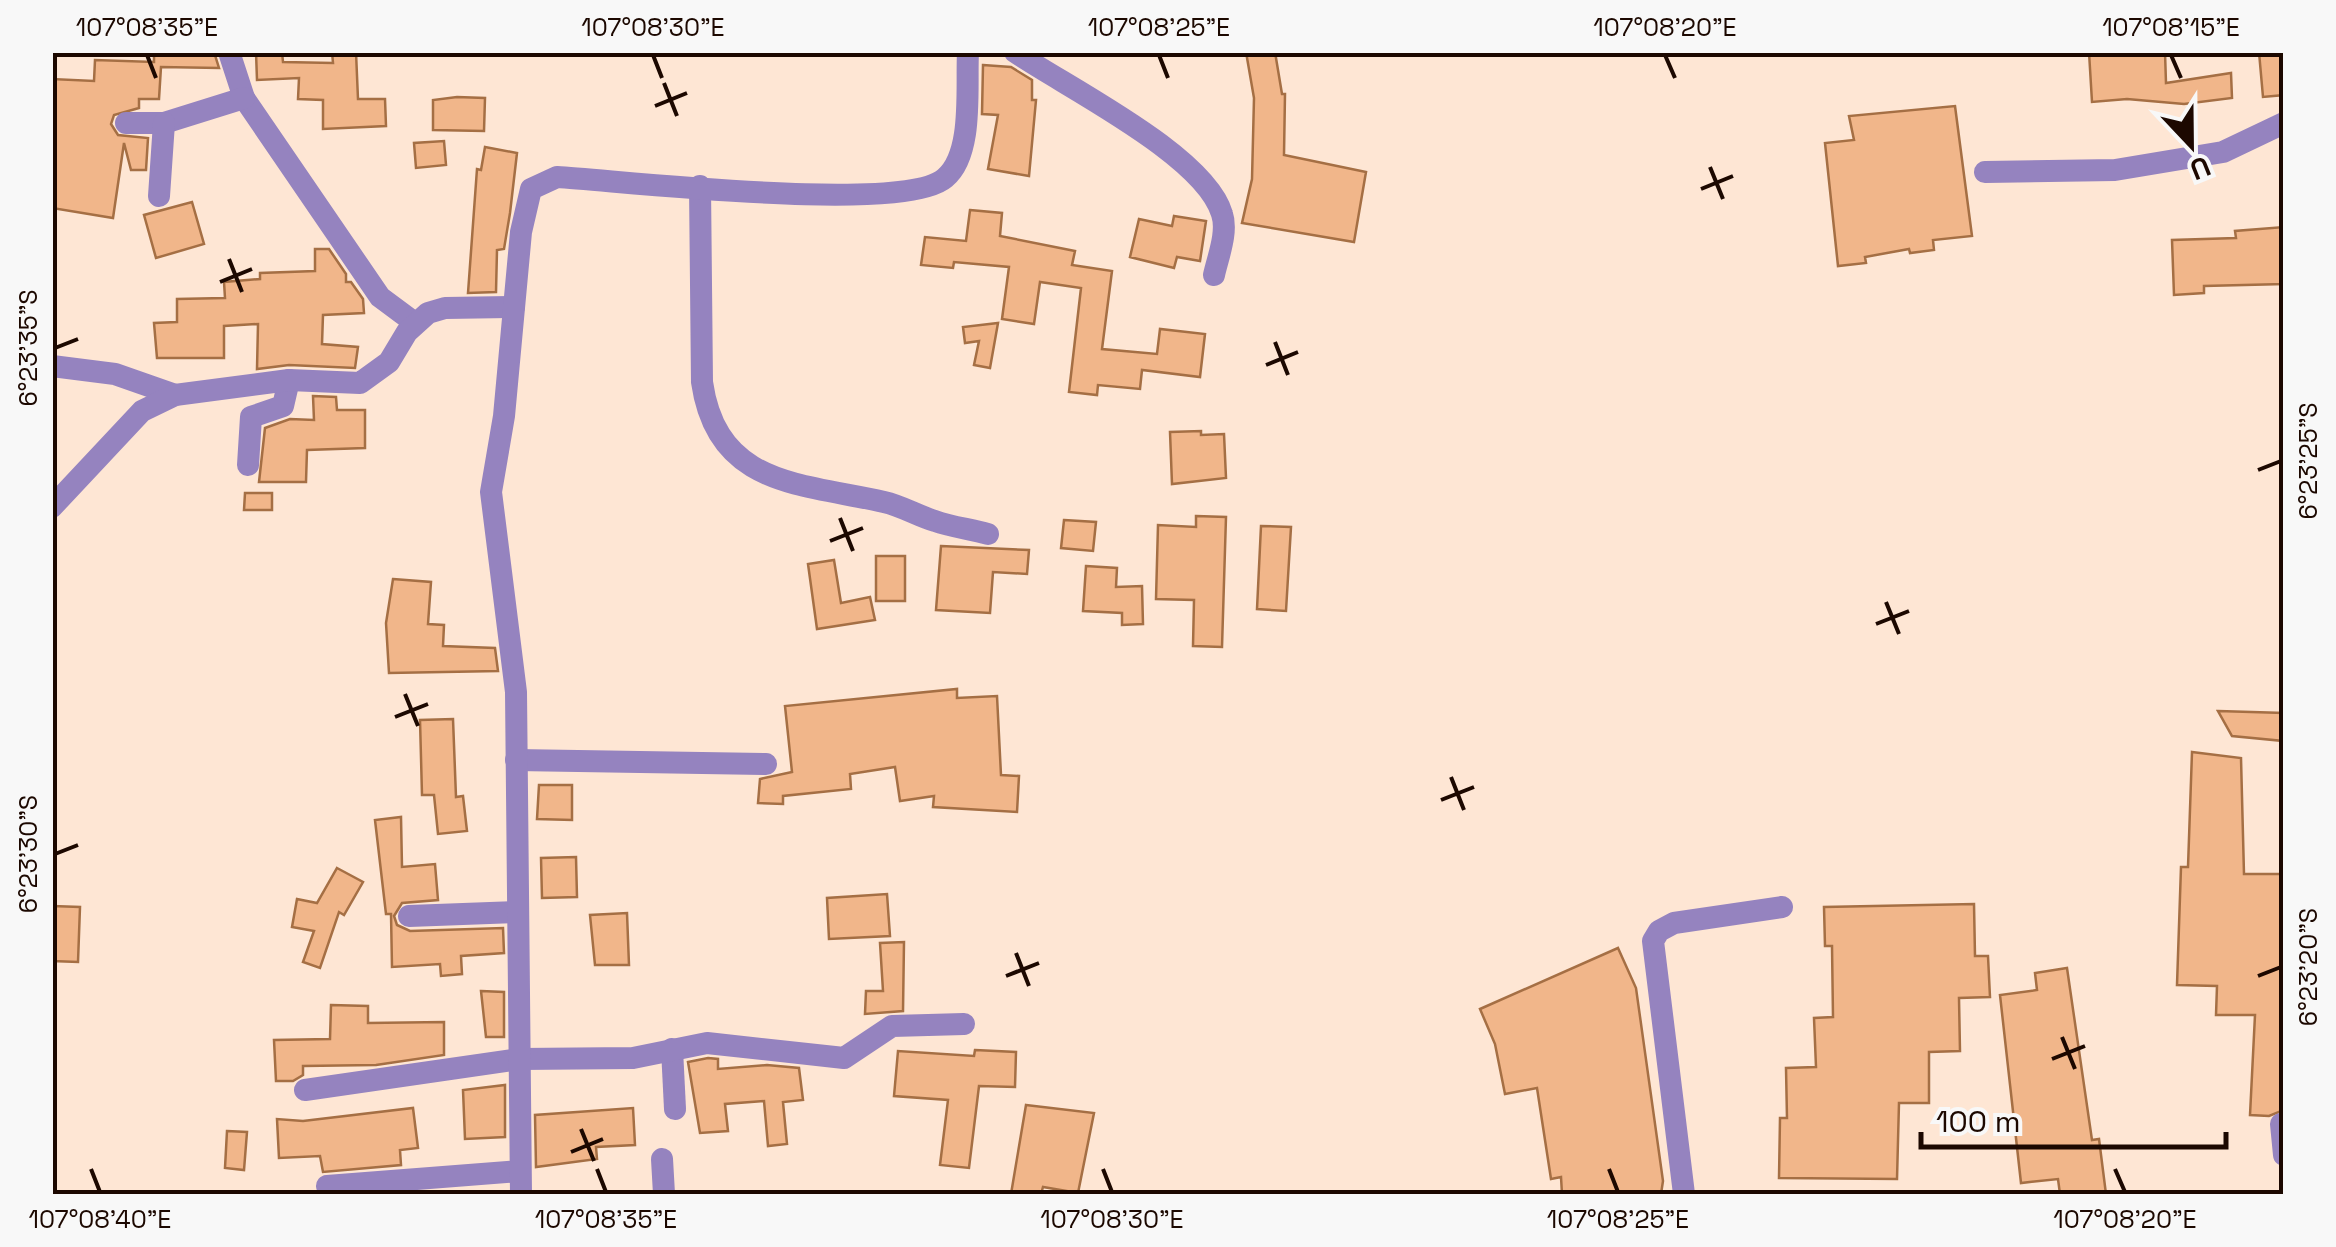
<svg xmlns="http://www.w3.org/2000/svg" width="2336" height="1247" viewBox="0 0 2336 1247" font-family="'Space Grotesk',sans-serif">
<rect width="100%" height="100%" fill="#fee6d4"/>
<g fill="#f1b68a" stroke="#a56f44" stroke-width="2.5">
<path d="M154 52H214L219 68 161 67 159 99H139V108L114 115 111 124 118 135 148 138 146 170H131L124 143 113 218 52 208V79L94 81 95 60 154 62Z"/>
<path d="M256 52H282L283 62 333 63 332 52H356L358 99H385L386 126 323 129V100L298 99 299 78 257 80Z"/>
<path d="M1246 52H1275L1282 94H1285L1284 155 1366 172 1354 242 1242 223 1252 179 1254 98Z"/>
<path d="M2089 52H2165L2166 83 2231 73 2232 98 2184 104 2127 99 2092 102Z"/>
<path d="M2259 52H2284V95L2263 97Z"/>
<path d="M983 65 1011 67 1032 80V100H1036L1029 176 988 169 998 115 982 114Z"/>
<path d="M457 97 485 98 484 131 433 130V100Z"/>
<path d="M1955 106 1972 236 1933 240 1934 250 1910 253 1909 249 1865 257 1866 263 1838 266 1825 143 1854 140 1849 116Z"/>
<path d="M444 141 446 165 416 168 414 143Z"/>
<path d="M485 147 517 153 510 213 504 249 497 250 496 292 468 293 477 169 481 170Z"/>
<path d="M192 202 204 244 156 258 144 215Z"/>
<path d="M970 210 1002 213 1000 236 1075 251 1072 265 1112 271 1102 349 1157 354 1160 329 1205 334 1200 377 1142 370 1140 389 1098 385 1097 395 1069 392 1081 288 1040 282 1034 324 1002 319 1009 267 954 262 953 268 921 265 925 237 966 241Z"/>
<path d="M1174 216 1206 221 1200 261 1177 257 1174 268 1130 257 1139 219 1172 226Z"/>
<path d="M2284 227V284L2204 286V293L2174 295 2172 240 2236 238 2235 231Z"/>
<path d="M315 249H329L346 274V282H351L363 299 364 313 323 315 322 344 358 347 355 368 289 365 257 369 258 324 224 326V358H157L154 323 177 322V299L225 298 224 282 260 279V273L315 271Z"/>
<path d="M998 323 990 368 974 365 979 341 965 343 963 327Z"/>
<path d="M313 396 336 397 337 410H365V448L307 450 306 482H259L265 428 290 419 314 420Z"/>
<path d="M1201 431V435L1224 434 1226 478 1172 484 1170 432Z"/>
<path d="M245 493H272V510H244Z"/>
<path d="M1196 516 1226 517 1222 647 1193 646 1194 600 1156 599 1158 525 1196 527Z"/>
<path d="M1064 520 1096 522 1093 551 1061 548Z"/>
<path d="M1261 526 1291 527 1286 611 1257 609Z"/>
<path d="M941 546 1029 550 1027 574 993 572 990 613 936 610Z"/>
<rect x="876" y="556" width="29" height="45"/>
<path d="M834 560 841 603 870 597 875 620 817 629 808 564Z"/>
<path d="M1086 566 1117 568 1116 587 1142 586 1143 624 1122 625V613L1083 611Z"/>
<path d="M393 579 431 582 428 624 444 625 443 646 495 648 498 671 389 673 386 623Z"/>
<path d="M957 689V698L997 696 1001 775 1019 776 1017 812 933 807 934 796 900 801 895 767 850 774 851 789 783 796V804L758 803 760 779 792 772 785 706Z"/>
<path d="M2218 711 2284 713V741L2232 736Z"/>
<path d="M453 719 456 797 463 796 467 831 438 834 434 795H422L420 720Z"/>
<path d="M2192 752 2241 758 2244 874H2282L2284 1110 2269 1116 2250 1115 2255 1015H2216L2217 986 2177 985 2181 867H2188Z"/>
<path d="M539 785H572V820L537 819Z"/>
<path d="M401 817 402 867 435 864 438 900 402 903 394 916 397 925 410 931 503 928 504 953 461 956 462 974 441 976 440 964 392 967 391 914H386L375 820Z"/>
<path d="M576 857 577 897 542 898 541 858Z"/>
<path d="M337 868 363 882 344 915 339 912 320 968 303 962 314 931 292 927 297 899 317 903Z"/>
<path d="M887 894 890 936 829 939 827 898Z"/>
<path d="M1974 904 1975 956H1988L1990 997 1959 998 1960 1051 1929 1052V1103H1899L1897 1179 1779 1178 1780 1118H1787L1786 1068 1816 1067 1814 1018 1833 1017 1832 946H1825L1824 907Z"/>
<path d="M52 906 80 907 78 962 52 961Z"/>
<path d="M627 913 629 965H595L590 915Z"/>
<path d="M904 942 903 1011 865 1014 866 991H883L880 943Z"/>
<path d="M1618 948 1636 988 1663 1181 1661 1194H1562L1561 1177 1551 1179 1537 1088 1505 1094 1495 1044 1480 1009Z"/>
<path d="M2067 968 2092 1140 2099 1139 2106 1194H2060L2058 1179 2021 1183 2000 995 2037 990 2035 973Z"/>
<path d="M481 991 504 992V1037H486Z"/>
<path d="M331 1005 368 1006V1023L444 1022V1055L376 1065 303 1066V1075L293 1081H276L274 1040 330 1039Z"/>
<path d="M975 1050 1016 1052 1015 1087 979 1086 969 1168 940 1165 948 1100 894 1096 898 1051 974 1056Z"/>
<path d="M708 1058 718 1059V1069L767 1065 799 1068 803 1100 783 1102 787 1144 768 1146 764 1101 725 1104 728 1131 700 1133 688 1062Z"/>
<path d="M505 1085V1137L465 1139 463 1090Z"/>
<path d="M1026 1105 1094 1113 1078 1193 1043 1187 1041 1194H1011Z"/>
<path d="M413 1108 418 1148 400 1150 401 1165 323 1172 320 1156 279 1158 277 1119 303 1121Z"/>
<path d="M633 1108 635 1145 596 1147 597 1159 536 1167 535 1115Z"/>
<path d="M227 1131 247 1132 244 1170 225 1168Z"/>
</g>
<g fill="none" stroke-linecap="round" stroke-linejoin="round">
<g stroke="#9583bf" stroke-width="22">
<path d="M229 52 244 98 380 297 415 323"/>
<path d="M1015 52C1066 87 1205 155 1222 214 1228 232 1218 257 1214 275"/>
<path d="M126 123H164L244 98"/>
<path d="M1985 172 2115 170 2223 152 2284 123"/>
<path d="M700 186 702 382C717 487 801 483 884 502 902 506 918 516 935 521 952 527 970 529 988 534"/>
<path d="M159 196 164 123"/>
<path d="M52 366 115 374 175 395"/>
<path d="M248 465 251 417 283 406 289 380"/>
<path d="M52 507 142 411 175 395 289 380 360 383 389 362 407 332 428 313 445 308 514 307"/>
<path d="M516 760 766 764"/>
<path d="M409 916 518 912"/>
<path d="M672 1049 675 1109"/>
<path d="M305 1090 520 1059 633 1058 707 1043 844 1058 892 1026 964 1024"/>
<path d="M2281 1124 2284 1155"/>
<path d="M662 1159 664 1194"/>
<path d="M327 1186 520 1171"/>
<path d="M521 1194 516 692 491 492 504 416 521 232 531 189 557 177C625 181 903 214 945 178 974 154 966 87 968 52"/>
<path d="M1684 1194 1653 941 1659 931 1674 923 1782 907"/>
</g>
</g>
<path fill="none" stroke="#1c0800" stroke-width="4" d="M147 55 156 78M653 55 662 78M1159 55 1168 78M1665 55 1675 78M2171 55 2181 78M664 83 677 116M655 106 687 93M1710 167 1723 199M1701 189 1733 176M229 259 242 292M220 282 252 269M1275 342 1288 375M55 348 78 339M1266 365 1298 352M2258 470 2281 461M840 518 853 551M830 541 863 528M1886 602 1899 634M1876 624 1909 611M405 694 418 726M395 717 428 704M1451 777 1464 810M1441 800 1474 787M55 854 78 845M1016 953 1029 986M1006 976 1039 963M2258 976 2281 967M2062 1037 2075 1069M2052 1059 2085 1046M581 1129 594 1161M571 1152 603 1139M91 1169 100 1192M597 1169 606 1192M1103 1169 1112 1192M1609 1169 1618 1192M2115 1169 2125 1192"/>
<rect width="2336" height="1247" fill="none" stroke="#f8f8f8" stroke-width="110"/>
<g transform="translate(2191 145) rotate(158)" stroke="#f8f8f8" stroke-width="8" paint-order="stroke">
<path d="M0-8L18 38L0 25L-18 38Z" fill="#1c0800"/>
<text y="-15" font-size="28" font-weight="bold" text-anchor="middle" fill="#1c0800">U</text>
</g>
<path d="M1921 1132v15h305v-15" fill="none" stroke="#1c0800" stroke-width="5"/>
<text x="1936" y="1132" font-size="30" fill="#1c0800" stroke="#f8f8f8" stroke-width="8" paint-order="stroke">100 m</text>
<rect x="55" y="55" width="2226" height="1137" fill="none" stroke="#1c0800" stroke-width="4"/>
<g font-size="25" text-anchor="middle" fill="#1c0800">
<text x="147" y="36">107°08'35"E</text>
<text x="653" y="36">107°08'30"E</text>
<text x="1159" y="36">107°08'25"E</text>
<text x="1665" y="36">107°08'20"E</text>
<text x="2171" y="36">107°08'15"E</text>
<text transform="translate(28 348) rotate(-90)" y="9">6°23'35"S</text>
<text transform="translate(2308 461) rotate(-90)" y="9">6°23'25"S</text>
<text transform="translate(28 854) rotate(-90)" y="9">6°23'30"S</text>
<text transform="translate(2308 967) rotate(-90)" y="9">6°23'20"S</text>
<text x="100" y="1228">107°08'40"E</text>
<text x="606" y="1228">107°08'35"E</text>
<text x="1112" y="1228">107°08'30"E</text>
<text x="1618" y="1228">107°08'25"E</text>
<text x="2125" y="1228">107°08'20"E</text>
</g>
</svg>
